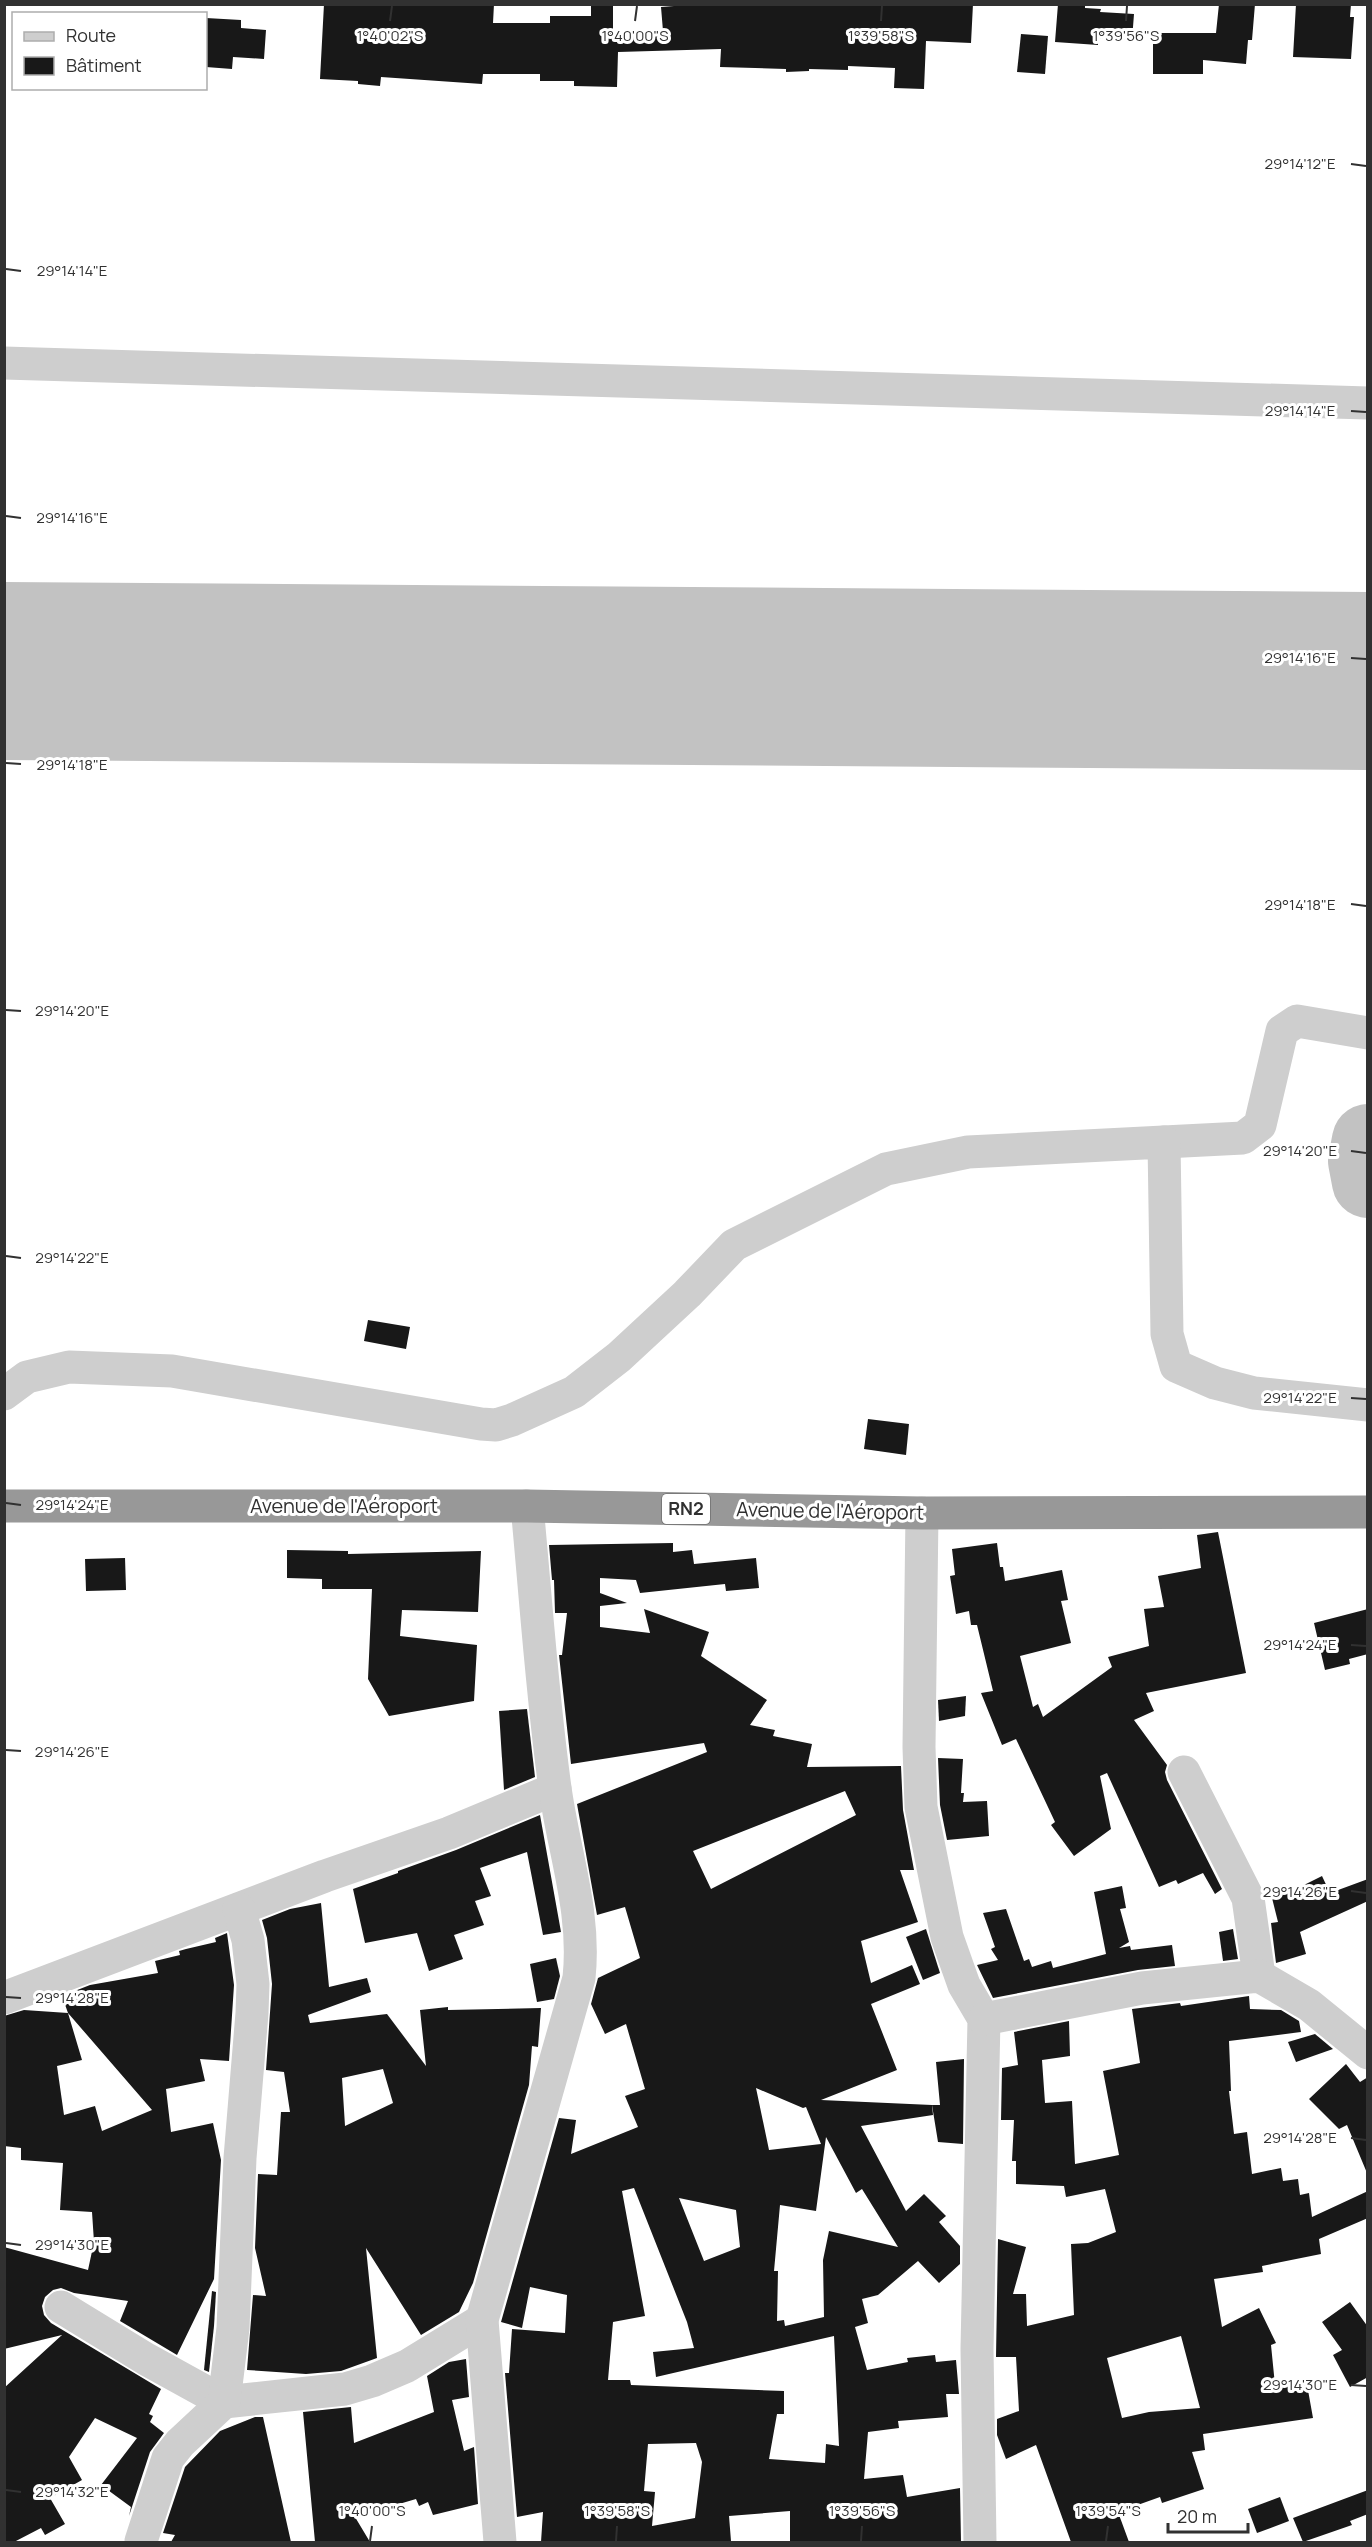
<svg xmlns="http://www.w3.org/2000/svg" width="1372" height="2547" viewBox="0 0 1372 2547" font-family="Manrope,sans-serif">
<rect width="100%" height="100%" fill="#fff"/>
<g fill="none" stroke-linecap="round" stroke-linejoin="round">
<path stroke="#c2c2c2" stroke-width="72" d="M1368 1140 1364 1161 1368 1182"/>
<path stroke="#c2c2c2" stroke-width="178" d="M4 671 1368 681"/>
</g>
<g fill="#181818" fill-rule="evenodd">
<path d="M324 4H494L493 23H550V16H591V4H613V31H663L661 7 700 4H973L971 43 926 41 924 89 894 88 895 68 848 66V70L809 69V71L786 72V69L720 67 721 49 618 52 617 87 574 86V81H540V74H483L482 84 381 77 380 86 358 84V81L320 79Z"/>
<path d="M1058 4H1085V8L1101 9 1100 12 1134 14 1132 40 1098 38V45L1055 42Z"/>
<path d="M1219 4H1255L1252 40H1248L1246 64 1203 60V74H1153V33H1216Z"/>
<path d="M1296 4H1351L1350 17H1354L1351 59 1293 57Z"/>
<path d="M206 18 241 20V28L266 30 264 59 233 57 232 69 206 67Z"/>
<path d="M1021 34 1048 36 1045 74 1017 72Z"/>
<path d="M368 1320 410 1327 406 1349 364 1341Z"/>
<path d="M868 1419 909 1424 906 1455 864 1449Z"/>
<path d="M1218 1532 1246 1673 1146 1693 1154 1711 1134 1720 1167 1765 1165 1772 1167 1780 1222 1889 1215 1894 1203 1873 1178 1884 1176 1880 1159 1887 1107 1773 1100 1776 1111 1829 1074 1856 1051 1825 1055 1822 1016 1739 1002 1745 981 1693 993 1691 977 1625H971L969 1611 956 1614 950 1576 955 1575 952 1549 997 1543 1000 1567H1003L1005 1581 1062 1570 1068 1600 1061 1601 1071 1643 1020 1656 1033 1707 1038 1704 1043 1717 1112 1667 1108 1657 1149 1646 1144 1609 1164 1607 1158 1576 1201 1568 1197 1535Z"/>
<path d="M673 1543V1552L692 1550 694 1564 756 1558 759 1588 726 1591 725 1584 640 1593 636 1580 600 1578V1593L627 1603 600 1606V1627L650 1633 644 1609 709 1632 701 1656 767 1700 750 1725 775 1730 773 1736 812 1744 807 1767 901 1766 903 1810 914 1870H900L918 1922 861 1941 871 1983 912 1965 920 1984 871 2004 897 2070 821 2100 932 2105 933 2115 861 2126 906 2211 924 2194 946 2216 939 2222 960 2246V2264L939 2283 918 2261 878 2295 862 2299 868 2323 855 2327 867 2370 908 2362 907 2358 935 2355 936 2362 956 2360 959 2394H946L948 2417 898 2421 899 2428 868 2432 864 2479 903 2475 907 2497 960 2488 961 2542H790V2511L729 2516 731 2541 541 2542 543 2512 517 2517 505 2373H509L512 2329 565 2333 567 2295 530 2287 522 2328 501 2322 559 2118 576 2120 571 2154 638 2127 625 2096 645 2089 626 2024 605 2034 591 2004 598 1978 640 1958 625 1907 597 1915 577 1804 707 1752 704 1743 571 1764 559 1655H562L567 1613H555L554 1580H552L549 1545ZM845 1791 856 1815 711 1889 693 1851ZM756 2088 803 2108 806 2107 821 2144 769 2150ZM826 2137 856 2193 862 2189 898 2247 829 2231 823 2260 824 2317 785 2326 784 2320 777 2321 778 2271H774L780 2205 816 2211ZM634 2188 687 2322 694 2348 653 2352 656 2377 834 2336 839 2446 826 2444 825 2463 769 2459 777 2414H784V2391L631 2385 630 2380H608L613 2322 645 2316 622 2191ZM679 2198 736 2210 740 2247 704 2261ZM696 2443 702 2462 695 2518 652 2526 655 2492 644 2491 648 2444Z"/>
<path d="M287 1550 348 1551V1554L481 1551 478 1612 402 1610 400 1636 477 1645 474 1701 389 1716 368 1679 372 1589H322V1579L287 1578Z"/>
<path d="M125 1558 126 1590 86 1591 85 1559Z"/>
<path d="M1368 1609V1654L1349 1659 1350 1664 1325 1670 1314 1623Z"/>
<path d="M966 1696 965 1716 939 1721 938 1700Z"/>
<path d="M527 1709 535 1777 504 1790 499 1711Z"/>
<path d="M938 1758 963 1759 961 1793H964L963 1802 987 1801 989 1836 947 1840 940 1805Z"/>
<path d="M540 1815 561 1932 543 1935 527 1852 480 1868 491 1896 475 1901 484 1925 454 1935 463 1959 429 1971 417 1933 365 1943 353 1889 398 1873V1871L456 1850Z"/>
<path d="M1322 1876 1330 1893 1368 1879V1901L1300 1932 1306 1954 1276 1963 1271 1923 1278 1922 1271 1894 1304 1885Z"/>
<path d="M1122 1886 1126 1908 1120 1909 1129 1942 1119 1948 1130 1946 1131 1950 1172 1945 1175 1966 1138 1970 993 1998 977 1965 998 1960 991 1949 995 1947 983 1913 1006 1909 1024 1961 1029 1959 1032 1967 1051 1961 1053 1968 1106 1954 1094 1892Z"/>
<path d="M321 1903 329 1987 367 1978 371 1992 308 2015 310 2023 387 2014 426 2066 420 2010 448 2007V2010L541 2008 538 2047 532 2046 529 2085 473 2283 459 2312 421 2335 366 2248 377 2358 341 2371 306 2374 247 2370 253 2295 266 2296 255 2248 258 2174 277 2175 281 2112H290L284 2072 266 2070 272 1984 267 1938 262 1920 290 1909ZM383 2069 393 2103 345 2126 342 2078Z"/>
<path d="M926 1929 940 1973 923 1980 906 1937Z"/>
<path d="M1233 1929 1238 1959 1223 1961 1219 1932Z"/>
<path d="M227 1933 234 1985 229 2061 200 2059 205 2081 166 2089 171 2132 213 2123 221 2160 214 2279 177 2355 120 2321 128 2301 74 2293 61 2288 53 2290 45 2297 42 2306 44 2315 51 2323 161 2389 149 2414 153 2416 150 2422 164 2433 150 2452 129 2516 131 2507 101 2485 137 2438 95 2418 69 2457 82 2480 50 2498 65 2524 45 2535 41 2528 14 2542H4V2388L62 2335 4 2349V2247L88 2270 94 2242 92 2212 60 2210 63 2163 21 2160V2148L4 2146V2016L24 2010 68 2013 62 1996 90 1985 158 1973 155 1961 180 1955 179 1951 186 1949 216 1942 215 1938ZM68 2013 152 2110 102 2131 95 2106 64 2115 57 2066 82 2060Z"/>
<path d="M556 1958 560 1976 554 1999 537 2002 530 1964Z"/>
<path d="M1249 1996 1250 2009 1281 2010 1299 2021 1301 2032 1229 2041 1231 2091H1229L1234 2134 1247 2132 1252 2174 1281 2168 1283 2181 1298 2179 1300 2195 1309 2193 1312 2217 1368 2191V2218L1319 2239 1321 2254 1262 2266 1263 2272 1214 2279 1222 2327 1259 2308 1276 2343 1271 2345 1275 2385 1306 2379 1313 2418 1203 2434 1205 2450 1192 2452 1204 2489 1162 2503 1160 2497 1118 2512 1129 2542H1071L1036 2445 1006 2459 997 2435V2419L1019 2411 1016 2357H996L998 2239 1026 2247 1013 2294H1026L1027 2326 1074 2315 1071 2244 1088 2243 1116 2232 1105 2189 1066 2197 1064 2186 1016 2184V2161H1012L1014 2120H1001L1002 2068 1018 2065 1014 2032 1069 2021 1070 2056 1042 2060 1045 2103 1072 2101 1075 2164 1119 2155 1103 2071 1140 2063 1132 2009 1180 2003 1181 2006ZM1181 2336 1200 2408 1149 2412 1122 2418 1107 2358Z"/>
<path d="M1315 2034 1333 2049 1296 2062 1288 2042Z"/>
<path d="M964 2059 963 2144 938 2142 932 2105H940L936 2062Z"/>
<path d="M1346 2064 1360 2082 1368 2077 1367 2173 1347 2125 1339 2129 1309 2099Z"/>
<path d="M212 2291 216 2292 214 2326 209 2372 204 2370Z"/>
<path d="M1350 2302 1368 2327V2377L1350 2387 1333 2355 1342 2350 1322 2322Z"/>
<path d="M466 2359 469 2397 452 2400 464 2451 474 2447 478 2504 433 2515 428 2502 419 2506 416 2499 355 2517 370 2542H315L303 2412 351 2407 354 2443 434 2412 427 2376 449 2362Z"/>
<path d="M255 2417H263L291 2542H171L175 2535 163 2533 185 2467 220 2431Z"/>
<path d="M1368 2490V2514L1350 2521 1352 2525 1303 2542 1293 2518Z"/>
<path d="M1280 2497 1289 2521 1257 2533 1248 2509Z"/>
</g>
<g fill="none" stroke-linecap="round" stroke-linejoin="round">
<g stroke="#cecece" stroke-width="33">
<path d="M4 363 1368 403"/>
<path d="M1164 1142 1243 1138 1260 1125 1282 1031 1297 1021 1368 1033"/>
<path d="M4 1394 27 1377 69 1367 172 1371 481 1424 496 1425 512 1420 574 1392 619 1357 687 1294 734 1245 886 1169 968 1152 1164 1142 1167 1334 1176 1366 1215 1383 1254 1393 1368 1405"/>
<path d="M922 1513 919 1747 921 1807 947 1937 964 1985 984 2019 977 2349 980 2542"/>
<path d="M1184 1772 1248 1898 1259 1976"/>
<path d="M4 1998 325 1876 449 1833 555 1789"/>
<path d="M984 2019 1142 1988 1259 1976 1309 2005 1368 2053"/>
<path d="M61 2307 146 2359 224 2402 345 2389 372 2381 407 2366 482 2320"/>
<path d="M141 2541 168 2458 180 2443 224 2402 233 2328 240 2158 252 2013 253 1984 248 1940 239 1909"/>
<path d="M500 2542 482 2320 579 1978C586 1912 564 1853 555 1788 542 1695 536 1600 527 1506"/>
</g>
<path stroke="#989898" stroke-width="33" d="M4 1506H527L922 1513 1368 1512"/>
</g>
<path fill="none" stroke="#313131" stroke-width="2" d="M390 21 392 6M635 21 637 6M881 21 882 6M1126 21 1127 6M1351 164 1366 166M6 269 21 271M1351 411 1366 412M6 516 21 518M1351 658 1366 659M6 763 21 764M1351 904 1366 906M6 1010 21 1011M1351 1151 1366 1153M6 1256 21 1258M1351 1398 1366 1399M6 1503 21 1505M1351 1645 1366 1646M6 1750 21 1751M1351 1891 1366 1893M6 1997 21 1998M1351 2138 1366 2140M6 2243 21 2245M1351 2385 1366 2386M6 2490 21 2492M370 2541 372 2526M616 2541 617 2526M861 2541 862 2526M1106 2541 1108 2526"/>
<g text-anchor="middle" stroke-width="6" stroke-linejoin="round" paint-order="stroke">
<rect fill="#fff" stroke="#6f6f6f" stroke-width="1.5" x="662" y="1494" width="48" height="30" rx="4.5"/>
<g font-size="18" font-weight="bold" fill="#313131">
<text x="686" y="1515">RN2</text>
</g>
<g font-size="20" fill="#313131" stroke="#fff">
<text x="344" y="1513">Avenue de l'Aéroport</text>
<text transform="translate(830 1511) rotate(1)" y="7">Avenue de l'Aéroport</text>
</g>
</g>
<g font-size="15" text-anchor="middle" fill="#313131" stroke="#fff" stroke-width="6" stroke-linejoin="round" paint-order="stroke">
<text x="390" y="41">1°40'02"S</text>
<text x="635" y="41">1°40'00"S</text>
<text x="881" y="41">1°39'58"S</text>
<text x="1126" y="41">1°39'56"S</text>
<text x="1300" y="169">29°14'12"E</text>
<text x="72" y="276">29°14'14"E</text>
<text x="1300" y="416">29°14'14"E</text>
<text x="72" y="523">29°14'16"E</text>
<text x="1300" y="663">29°14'16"E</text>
<text x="72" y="770">29°14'18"E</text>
<text x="1300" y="910">29°14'18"E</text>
<text x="72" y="1016">29°14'20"E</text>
<text x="1300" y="1156">29°14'20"E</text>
<text x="72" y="1263">29°14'22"E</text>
<text x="1300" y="1403">29°14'22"E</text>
<text x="72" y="1510">29°14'24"E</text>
<text x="1300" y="1650">29°14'24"E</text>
<text x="72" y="1757">29°14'26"E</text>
<text x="1300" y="1897">29°14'26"E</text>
<text x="72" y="2003">29°14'28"E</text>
<text x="1300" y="2143">29°14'28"E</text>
<text x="72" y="2250">29°14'30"E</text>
<text x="1300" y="2390">29°14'30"E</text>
<text x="72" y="2497">29°14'32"E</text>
<text x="372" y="2516">1°40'00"S</text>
<text x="617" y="2516">1°39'58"S</text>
<text x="862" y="2516">1°39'56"S</text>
<text x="1108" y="2516">1°39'54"S</text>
</g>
<rect width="1372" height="2547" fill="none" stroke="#313131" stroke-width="12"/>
<rect x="12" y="12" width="195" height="78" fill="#ffffff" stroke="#adadad" stroke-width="1.5"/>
<rect x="24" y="32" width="30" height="9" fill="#cecece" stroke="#adadad" stroke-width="1.5"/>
<text x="66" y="42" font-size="18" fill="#313131">Route</text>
<rect x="24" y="57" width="30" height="18" fill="#181818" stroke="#adadad" stroke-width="1.5"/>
<text x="66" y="72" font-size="18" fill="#313131">Bâtiment</text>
<path d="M1168 2523v9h80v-9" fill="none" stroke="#313131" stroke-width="3"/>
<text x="1177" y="2523" font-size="18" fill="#313131" stroke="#ffffff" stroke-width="4.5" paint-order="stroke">20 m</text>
</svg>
